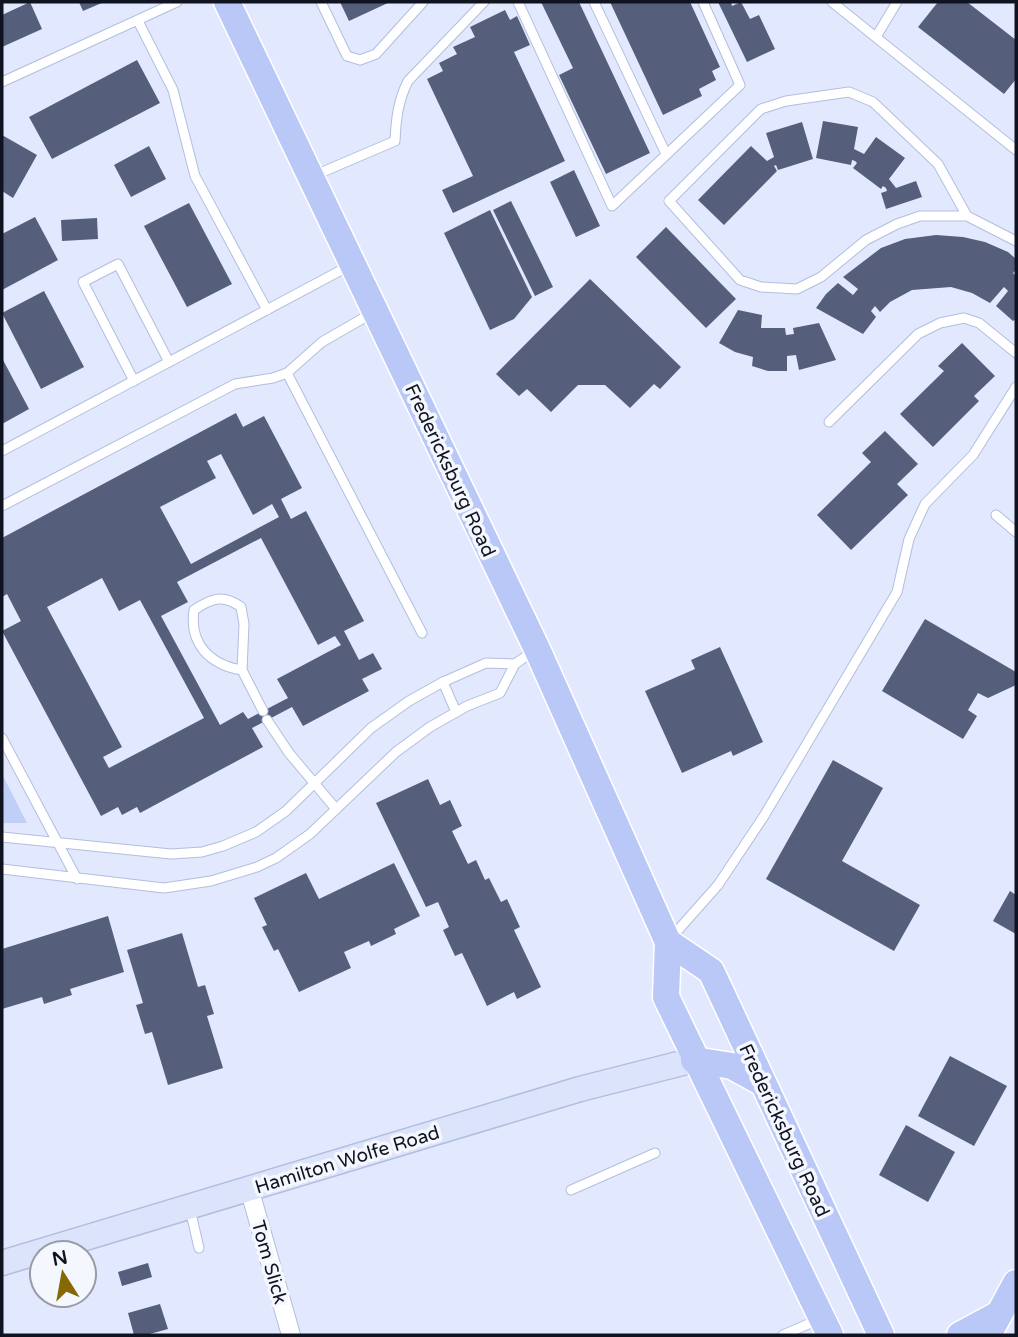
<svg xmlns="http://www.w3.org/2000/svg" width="1018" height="1337" viewBox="0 0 1018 1337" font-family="'Varela Round',sans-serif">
<rect width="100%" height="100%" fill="#e2e9fe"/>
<path fill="#c0cff8" d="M2 774 27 823H2Z"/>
<g fill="#555f7c" fill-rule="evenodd">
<path d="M30 2 42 29 2 47V15Z"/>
<path d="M79 2H104L83 11Z"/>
<path d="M340 2H390L349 21Z"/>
<path d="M541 2H579L650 153 606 174 559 75 573 68Z"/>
<path d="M610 2H690L720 67 712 71 716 80 699 89 702 96 663 115Z"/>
<path d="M718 2H731L732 6 741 2 750 19 759 15 775 49 747 62Z"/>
<path d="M938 2H967L1016 40V79L1004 94 918 27Z"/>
<path d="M505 10 510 20 517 16 530 45 514 52 565 161 453 213 442 190 473 176 427 79 443 71 439 63 457 54 453 47 475 37 470 27Z"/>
<path d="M137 60 160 103 52 159 29 117Z"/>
<path d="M823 121 858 127 854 149 864 154 876 137 905 158 889 179 896 188 916 181 922 197 886 209 881 193 887 191 886 188 883 186 881 189 853 168 857 163 855 161 852 160 851 165 816 158Z"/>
<path d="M802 122 813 159 778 170 776 165 774 166 777 171 724 225 698 200 751 146 767 161 774 157 766 133Z"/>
<path d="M2 135 37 155 13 198 2 191Z"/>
<path d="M149 146 166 179 131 197 114 165Z"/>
<path d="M574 170 600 226 576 237 550 182Z"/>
<path d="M511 201 553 287 535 296 493 210Z"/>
<path d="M189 203 232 284 187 307 144 226Z"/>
<path d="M490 210 532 297 514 319 490 330 444 233Z"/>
<path d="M35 217 58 260 2 290V234Z"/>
<path d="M97 218 98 239 62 241 61 220Z"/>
<path d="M666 227 736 299 706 328 636 257Z"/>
<path d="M936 235 963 237 985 242 1008 252 1016 259V270L1013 273 1016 276V319L1013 321 996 306 1008 291 1004 287 990 303 972 293 951 287 912 290 890 302 880 312 875 306 871 311 876 317 863 334 816 308 826 294 838 283 853 295 858 289 843 277 881 248 905 239Z"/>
<path d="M590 279 681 367 660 389 654 384 630 408 605 385H578L551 412 527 389 519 396 496 374Z"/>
<path d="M44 291 84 367 41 389 2 313Z"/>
<path d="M738 310 762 315 761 328H785L786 335 794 334 793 328 819 323 836 360 799 370 796 355 787 356V371H768L752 366 753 357 735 352 719 343Z"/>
<path d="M962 343 995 376 974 396 979 401 933 447 900 414 944 371 938 366Z"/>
<path d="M2 358 29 409 2 424Z"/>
<path d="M236 413 243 427 264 416 302 488 281 499 291 519 306 511 364 621 344 631 359 660 373 653 382 669 362 679 369 691 303 726 292 707 252 728 263 747 140 813 137 807 122 815 118 807 101 816 2 631 21 621 7 594 2 597V538ZM221 454 253 515 272 504 279 517 191 564 160 507 216 478 207 461ZM261 538 318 645 335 636 341 645 277 679 288 698 248 719 243 712 220 725 161 616 188 602 177 582ZM102 578 119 611 140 600 204 718 109 768 103 757 122 747 47 607Z"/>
<path d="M885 431 918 464 897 484 908 495 851 550 817 515 871 462 862 453Z"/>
<path d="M925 619 1016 672V685L988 698 978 693 968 710 977 716 963 739 882 691Z"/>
<path d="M720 647 763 742 733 756 731 751 682 773 645 691 695 669 691 660Z"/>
<path d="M833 760 883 788 842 861 920 905 894 951 766 879Z"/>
<path d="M428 779 440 805 450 800 462 826 452 831 468 864 476 860 485 880 489 878 501 902 507 899 520 927 514 930 541 987 517 999 514 992 487 1006 462 953 455 956 443 930 449 927 438 902 426 907 376 803Z"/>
<path d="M394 863 420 916 394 929 396 934 371 946 369 941 344 952 351 968 299 992 278 949 274 951 262 927 267 925 254 898 306 873 319 899Z"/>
<path d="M1010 891 1016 895V934L993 921Z"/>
<path d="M108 916 124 972 70 989 72 995 44 1004 42 997 2 1009V949Z"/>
<path d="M182 933 198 987 205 985 214 1014 207 1016 223 1068 168 1085 152 1032 145 1034 136 1005 143 1003 127 950Z"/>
<path d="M950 1056 1007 1086 974 1146 918 1116Z"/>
<path d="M906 1125 955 1152 928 1202 879 1175Z"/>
<path d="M148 1263 152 1277 122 1286 118 1272Z"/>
<path d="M160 1304 168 1329 146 1335H134L128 1313Z"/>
</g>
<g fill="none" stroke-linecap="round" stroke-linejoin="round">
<g stroke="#b2bede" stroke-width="11">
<g id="lane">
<path d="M321 2 347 56 360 60 376 54 423 2"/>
<path d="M518 2 612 206 740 85 703 2"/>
<path d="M594 2 666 154"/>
<path d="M832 2 1016 150"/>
<path d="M138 21 173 90 195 176 267 310"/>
<path d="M876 37 897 2"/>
<path d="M2 82 177 2"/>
<path d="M313 176 395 141C396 119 398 101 408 81L484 2"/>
<path d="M967 216 938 164 873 102 849 92 786 101 761 109 669 201 740 280 761 287 797 289 821 277 866 240 897 224 920 216H967L1016 241"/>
<path d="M287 373 422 633"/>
<path d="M134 381 83 282 118 264 169 362"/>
<path d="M829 422 918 334 940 323 964 318 979 323 1016 353"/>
<path d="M2 451 349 266"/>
<path d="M2 506 235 384 273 378 287 373 322 342 374 312"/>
<path d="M996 515 1016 532"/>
<path d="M242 670C210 665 189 644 194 610 212 598 223 594 241 607L244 624 242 670 263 711"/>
<path d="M443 682 456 712"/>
<path d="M267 720 289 753 336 809"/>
<path d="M2 738 77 879"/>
<path d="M2 837 171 854 202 852 223 846 256 832 286 811 371 728 409 701 443 682 486 663 515 664"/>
<path d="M2 869 164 888 211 881 257 867 276 858 310 834 396 752 430 727 467 706 500 693 515 664 535 650"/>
<path d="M671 938 718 885 764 816 897 592 909 539 925 504 973 455 1016 387"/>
<path d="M571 1190 655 1153"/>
<path d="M190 1209 199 1248"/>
<path d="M783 1335 820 1319"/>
</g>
</g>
<g stroke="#b2bede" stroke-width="20">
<path id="street" d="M249 1188 291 1335"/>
</g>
<g stroke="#b2bede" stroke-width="27">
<path id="secondary" d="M2 1263 580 1089 694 1060"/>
</g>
<g stroke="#fff" stroke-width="29">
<g id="primary">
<path d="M227 2 537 649 668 942 666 997 830 1335"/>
<path d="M668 942 711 971 881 1335"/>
<path d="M694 1060 732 1066 763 1083"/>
<path d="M960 1335 999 1314"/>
<path d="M988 1335 1016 1283"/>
</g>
</g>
<use href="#lane" stroke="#fff" stroke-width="9"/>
<use href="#street" stroke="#fff" stroke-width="18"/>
<use href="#secondary" stroke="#dce4fb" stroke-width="24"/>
<use href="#primary" stroke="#b9c8f7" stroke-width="26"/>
</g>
<g text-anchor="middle" stroke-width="7" stroke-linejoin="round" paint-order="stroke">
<g font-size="19" fill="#101420" stroke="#f4f7fe">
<text transform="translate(451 470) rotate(65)" y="7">Fredericksburg Road</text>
<text transform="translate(785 1130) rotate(65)" y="7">Fredericksburg Road</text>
<text transform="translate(347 1159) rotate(-17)" y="7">Hamilton Wolfe Road</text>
<text transform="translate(270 1262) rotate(74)" y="7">Tom Slick</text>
</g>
</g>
<rect width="1018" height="1337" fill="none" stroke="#101420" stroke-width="7"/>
<g transform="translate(63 1274) rotate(349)"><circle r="33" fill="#f4f7fe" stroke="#999ca5" stroke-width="2"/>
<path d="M0-5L12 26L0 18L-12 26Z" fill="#866905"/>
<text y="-10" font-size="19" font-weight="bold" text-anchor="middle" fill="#101420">N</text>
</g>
</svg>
